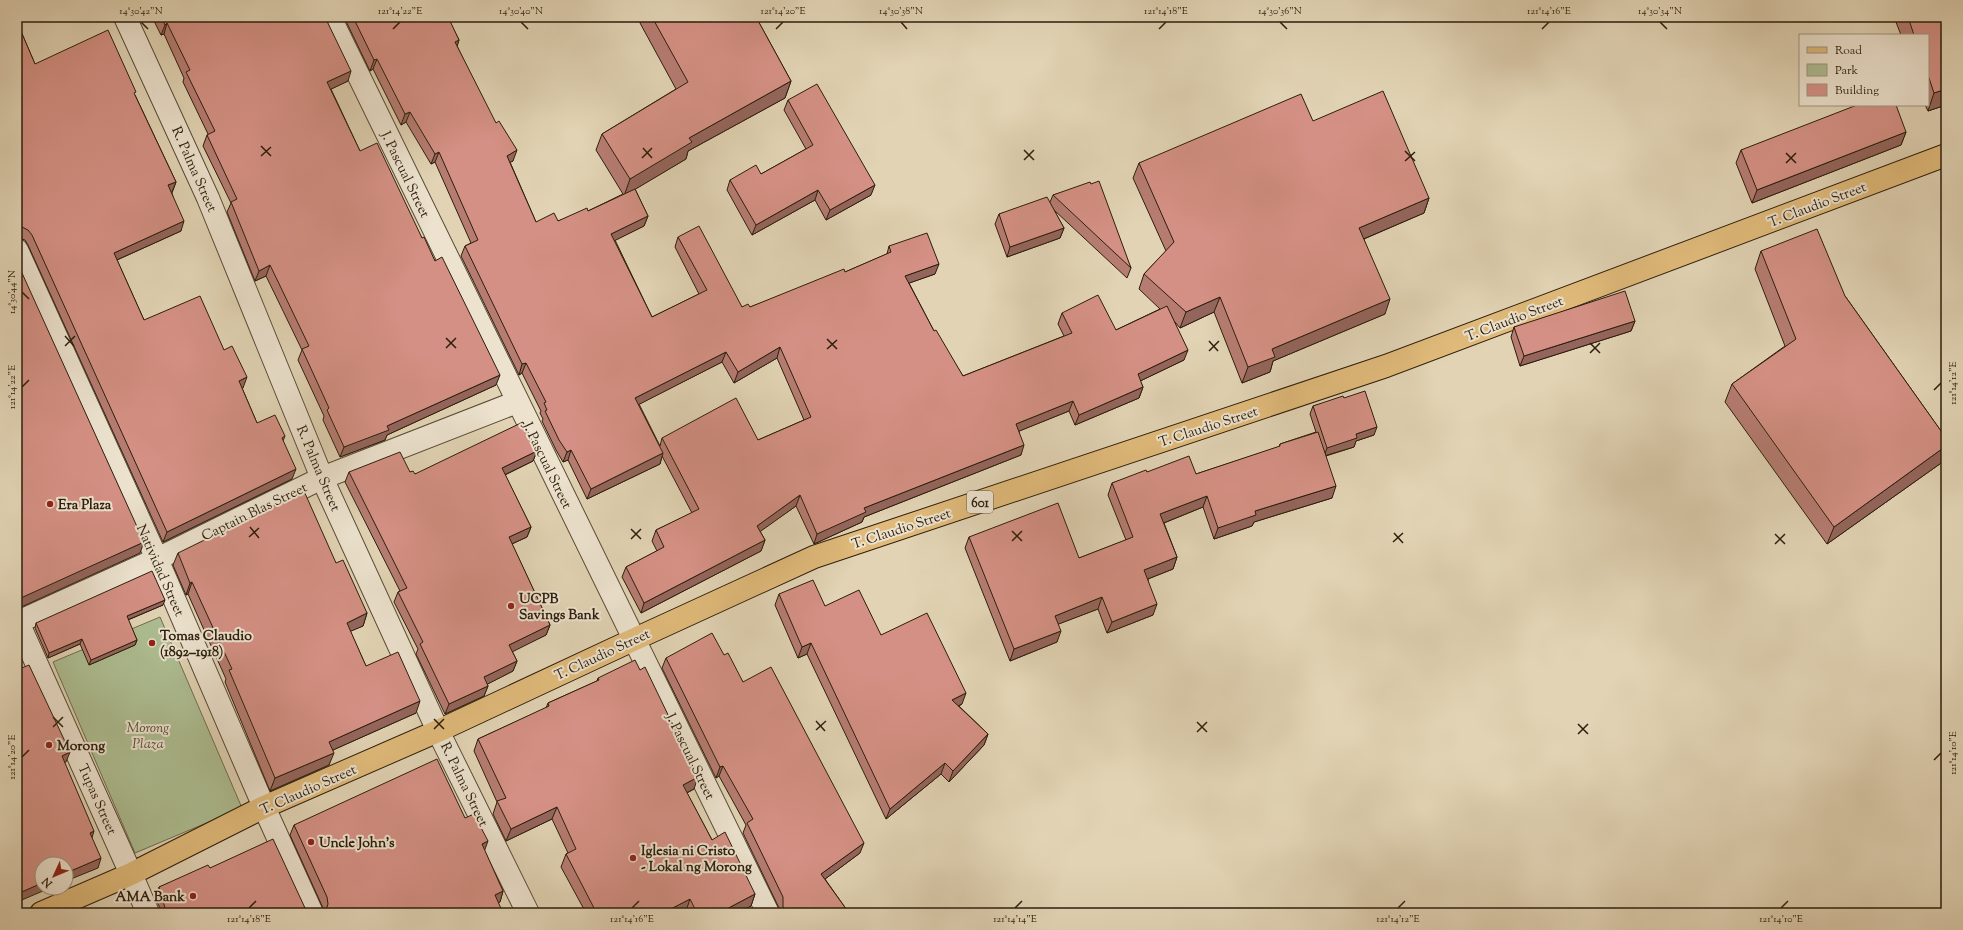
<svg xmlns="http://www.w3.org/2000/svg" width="1963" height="930" viewBox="0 0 1963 930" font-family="'Sorts Mill Goudy',serif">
<rect width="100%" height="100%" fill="#e1d3b4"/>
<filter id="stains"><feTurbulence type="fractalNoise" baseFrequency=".005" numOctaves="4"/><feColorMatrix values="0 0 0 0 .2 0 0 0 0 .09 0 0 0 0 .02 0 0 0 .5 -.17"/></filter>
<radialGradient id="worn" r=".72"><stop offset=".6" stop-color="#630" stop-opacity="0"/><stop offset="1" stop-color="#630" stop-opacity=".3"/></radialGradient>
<path fill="#adbe92" stroke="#6c6e4f" d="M160 617 242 808 135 853 53 662Z"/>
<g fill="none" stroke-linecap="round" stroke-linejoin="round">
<g stroke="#594b36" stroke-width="24">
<g id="minor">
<path d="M125 17 208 198 322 478 438 731 528 913"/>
<path d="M330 17 768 913"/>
<path d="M17 250 157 559 264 807 312 913"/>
<path d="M18 622 157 559 322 478 517 402"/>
<path d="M131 874 148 913"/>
</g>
</g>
<g stroke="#594b36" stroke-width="24">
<path id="tertiary" d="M17 620 131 874"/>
</g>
<g stroke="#2c1e0c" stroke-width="24">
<path id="primary" d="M41 913 131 874 264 807 438 731 635 639 814 557 1386 366 1946 155"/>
</g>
<use href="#minor" stroke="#ece2ce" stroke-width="22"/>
<use href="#tertiary" stroke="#ece2ce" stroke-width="22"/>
<use href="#primary" stroke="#e0ba7a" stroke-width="22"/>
</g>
<g fill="#b67c72" stroke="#2c1e0c" fill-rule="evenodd">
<path d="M152 17H325L348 81 331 89 360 151 422 238 435 261 496 385 387 435 385 440 340 457 323 420 324 416 298 360 302 350 266 276 255 281 227 212 231 203 203 146 207 135 208 134 183 82 184 78 164 34 161 35Z"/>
<path d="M344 17H452L450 22 459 40 457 46 513 161 510 162 536 222 558 221 588 211 623 194 596 150 602 134 676 89 640 23 642 17H756L791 81 785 98 688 151 686 159 635 189 648 216 644 226 615 240 652 317 699 294 675 247 678 237 742 307H750L845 272 887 254 889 246 935 274 909 283 934 331 963 376 1064 336 1058 324 1062 313 1116 330 1160 309 1139 289 1144 274 1166 251 1133 178 1139 163 1313 121 1429 198 1424 213 1364 239 1385 314 1273 361 1270 372 1242 383 1214 312 1180 328 1175 322 1184 360 1140 381 1143 387 1139 398 1075 425 1069 411 1019 431 1021 455 864 517 862 522 814 544 796 506 760 531 765 540 761 551 641 613 622 577 626 567 657 551 652 541 656 530 692 513 662 456 660 464 587 499 568 460 563 462 556 450 542 421 543 419 540 413 541 411 522 373 519 375 461 256 465 246 471 243 435 162 431 164 406 122 401 125 373 69 370 71ZM777 358 804 420 758 440 662 438 660 446 639 404 722 362 734 383Z"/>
<path d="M1894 17H1946V105L1928 111 1925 105H1928V35H1901Z"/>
<path d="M17 22 35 64 135 95 176 182 172 193 181 231 117 260 144 320 224 350 243 388H242L257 423 285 436 283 441 292 479 163 542 28 245 25 240 19 238H17Z"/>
<path d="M788 100 871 195 826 220 815 200 752 235 727 190 730 180 761 174 806 149 784 110Z"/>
<path d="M1906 132 1901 145 1752 203 1736 163 1741 150Z"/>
<path d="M1091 184 1131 268 1127 278 1054 210 1064 228 1060 238 1007 257 995 224 999 214 1050 202 1053 195Z"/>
<path d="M1761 251 1845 296 1946 438V455L1944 461 1827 544 1725 402 1732 384 1785 346 1755 269Z"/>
<path d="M1635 321 1631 331 1520 366 1511 337 1514 327Z"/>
<path d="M1344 398 1374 435 1356 441 1354 447 1326 456 1332 498 1254 522 1252 526 1214 539 1203 507 1164 523 1177 557 1173 569 1148 579 1153 615 1107 633 1098 609 1058 624 1057 642 1010 661 965 548 969 537 1079 558 1126 540 1108 495 1112 483 1147 472 1196 474 1279 447 1280 444 1316 432 1310 414 1313 406Z"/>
<path d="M537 451 533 461 505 475 531 527 527 537 512 544 550 625 546 635 512 651 517 661 513 671 487 684 488 686 484 696 445 714 416 654 418 649 394 602 398 592 400 591 345 482 349 472H410L415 474Z"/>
<path d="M178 553 336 563 367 613 363 626 350 631 366 666 416 713 333 750 329 765 270 791 225 682 226 679 188 594 186 595 173 565Z"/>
<path d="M779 594 825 606 881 635 962 704 959 706 988 734 984 745 949 782 941 774 886 819 807 654 798 658 775 605Z"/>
<path d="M163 605 128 620 137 640 135 645 89 665 80 644 48 658 35 628 36 623Z"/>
<path d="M724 655 743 682 860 853 825 879 849 913H779V908L743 833 746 825 719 776 716 778 662 668 666 658Z"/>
<path d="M598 678 694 789 687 793 712 840 755 894 751 906 738 913H686V911L682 913H586L561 867 566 854 568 853 552 819 506 841 493 814 497 802 474 751 478 739 546 708 548 703 597 681Z"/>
<path d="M465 818 484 850 503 891 500 902H498L324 912 323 908 290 835 294 825Z"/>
<path d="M210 868 305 908 308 912 310 913H160V908L155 898 159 887Z"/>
</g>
<g fill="#94655c" stroke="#2c1e0c">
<path d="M167 23 164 34 161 35 165 25Z"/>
<path d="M459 40 456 50 455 42Z"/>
<path d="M377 59 373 69 370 71 374 60Z"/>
<path d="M351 71 348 81 323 93 327 82Z"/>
<path d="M791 81 785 98 688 151 686 159 624 196 630 179 689 138Z"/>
<path d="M1946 89V105L1928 111 1934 93Z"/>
<path d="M410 112 406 122 401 125 405 114Z"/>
<path d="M1906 132 1901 145 1752 203 1757 190Z"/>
<path d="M517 150 513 161 503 166 507 156Z"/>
<path d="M439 152 435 162 431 164 435 154Z"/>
<path d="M176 182 172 192 165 196 168 185Z"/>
<path d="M875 185 871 195 826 220 830 210Z"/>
<path d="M818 190 815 200 752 235 756 225Z"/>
<path d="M1429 198 1424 213 1354 243 1359 228Z"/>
<path d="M648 216 644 226 608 244 611 234Z"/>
<path d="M184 221 181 231 110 263 114 253Z"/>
<path d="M22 227 19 238H17V228Z"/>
<path d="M1064 228 1060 238 1007 257 1010 247Z"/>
<path d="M939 264 935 274 901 286 905 276Z"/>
<path d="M270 265 266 276 255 281 259 271Z"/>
<path d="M1220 297 1214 312 1180 328 1186 312Z"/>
<path d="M1390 299 1385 314 1273 361 1270 372 1242 383 1248 367 1272 349Z"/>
<path d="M1635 321 1631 331 1520 366 1524 356Z"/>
<path d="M780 347 777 358 734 383 738 372Z"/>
<path d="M1188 350 1184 360 1134 384 1138 374Z"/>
<path d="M726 352 722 362 632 408 635 398Z"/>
<path d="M526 363 522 373 519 375 522 364Z"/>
<path d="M500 375 496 385 387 435 385 440 340 457 344 447 387 426Z"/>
<path d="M247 377 243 388 235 391 239 381Z"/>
<path d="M1143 387 1139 398 1075 425 1079 415Z"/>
<path d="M1073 401 1069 411 1012 434 1016 424Z"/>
<path d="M1377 427 1374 435 1356 441 1354 447 1324 456 1327 448 1356 434Z"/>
<path d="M1024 445 1021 455 864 517 862 522 814 544 817 534 864 508Z"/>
<path d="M1946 446V455L1944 461 1827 544 1834 527Z"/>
<path d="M571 450 568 460 563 462 567 452Z"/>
<path d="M537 451 533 461 498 478 502 468Z"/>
<path d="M663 453 660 464 587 499 591 489Z"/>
<path d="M296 469 292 479 163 542 167 532Z"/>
<path d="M1336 486 1332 498 1254 522 1252 526 1214 539 1218 528 1255 511Z"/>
<path d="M800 495 796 506 754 536 757 526Z"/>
<path d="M1207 496 1203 507 1156 526 1160 514Z"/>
<path d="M531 527 527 537 505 547 509 537Z"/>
<path d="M765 540 761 551 641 613 644 603Z"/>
<path d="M144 542 140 553 19 608H17V598Z"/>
<path d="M1177 557 1173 569 1140 582 1144 570Z"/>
<path d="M192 582 188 594 186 595 190 583Z"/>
<path d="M1102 597 1098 609 1051 627 1055 616Z"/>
<path d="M165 600 163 605 125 621 127 616Z"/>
<path d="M1157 604 1153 615 1107 633 1112 622Z"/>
<path d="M367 613 363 626 342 635 347 623Z"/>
<path d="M550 625 546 635 506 655 509 645Z"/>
<path d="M1061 631 1057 642 1010 661 1014 649Z"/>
<path d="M82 639 80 644 48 658 49 653Z"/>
<path d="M137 640 135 645 89 665 91 660Z"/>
<path d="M811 643 807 654 798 658 802 647Z"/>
<path d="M517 661 513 671 480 688 484 677Z"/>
<path d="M488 686 484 696 445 714 449 704Z"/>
<path d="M966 693 962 704 948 711 952 700Z"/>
<path d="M420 701 416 713 324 754 329 742Z"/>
<path d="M988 734 984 745 949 782 953 771Z"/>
<path d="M70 752 66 762 59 766 62 756Z"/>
<path d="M334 753 329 765 270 791 275 778Z"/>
<path d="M945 763 941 774 886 819 890 809Z"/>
<path d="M723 766 719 776 716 778 720 767Z"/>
<path d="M698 777 694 789 678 797 683 785Z"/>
<path d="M557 807 552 819 506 841 511 829Z"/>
<path d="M94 831 91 841 90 833Z"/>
<path d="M488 841 484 852 482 844Z"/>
<path d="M864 843 860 853 817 885 821 874Z"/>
<path d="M101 858 98 868 66 881V873Z"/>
<path d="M42 883V888H50L17 902V894Z"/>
<path d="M503 891 500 902 491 906 495 895Z"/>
<path d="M755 894 751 906 738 913H719Z"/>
<path d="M690 899 686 911 682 913H663Z"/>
</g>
<g fill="#d49084" stroke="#2c1e0c">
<path d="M161 17H325L351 71 327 82 360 151 377 143 422 238 424 237 435 261 442 257 500 375 387 426 389 430 344 447 327 410 329 408 302 349 309 346 270 265 259 271 231 202 237 199 207 135 215 131 186 72 190 70 167 23 165 25Z"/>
<path d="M353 17H452L449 19 459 40 455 42 496 123 499 121 517 150 507 156 536 222 554 213 558 221 587 208 588 211 635 189 648 216 611 234 652 317 707 290 678 237 699 226 742 307 748 304 750 307 844 269 845 272 891 252 889 246 927 233 939 264 905 276 934 331 936 330 963 376 1072 333 1062 313 1098 295 1116 330 1167 306 1188 350 1138 374 1143 387 1079 415 1073 401 1016 424 1024 445 864 508 866 512 817 534 800 495 757 526 765 540 644 603 626 567 664 547 656 530 699 509 662 438 736 398 758 440 811 417 780 347 738 372 726 352 635 398 663 453 591 489 571 450 567 452 559 440 545 411 547 410 544 403 546 402 526 363 522 364 465 246 478 240 439 152 435 154 410 112 405 114 377 59 374 60Z"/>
<path d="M652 17H756L791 81 689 138 692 142 630 179 602 134 688 82Z"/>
<path d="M1908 17H1946V89L1934 93 1928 75V35H1914Z"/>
<path d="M17 22 35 64 108 30 136 92 134 93 176 182 168 185 184 221 114 253 144 320 200 296 224 350 232 346 247 377 239 381 257 423 275 415 285 436 282 438 296 469 167 532 32 235 28 230 22 227 17 228Z"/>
<path d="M817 84 875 185 830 210 818 190 756 225 730 180 756 165 761 174 813 145 788 100Z"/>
<path d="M1383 91 1429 198 1359 228 1390 299 1272 349 1275 357 1248 367 1220 297 1186 312 1144 274 1174 242 1139 163 1301 94 1313 121Z"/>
<path d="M1857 105H1896L1906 132 1757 190 1741 150Z"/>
<path d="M1099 181 1131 268 1053 195 1090 182 1091 184Z"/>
<path d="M1047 197 1064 228 1010 247 999 214Z"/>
<path d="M1817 229 1845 296 1946 438V446L1834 527 1732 384 1796 339 1761 251Z"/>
<path d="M17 262 144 542 23 597 17 598Z"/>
<path d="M1625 291 1635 321 1524 356 1514 327Z"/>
<path d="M1365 391 1377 427 1356 434 1357 438 1327 448 1313 406 1343 396 1344 398Z"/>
<path d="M523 422 537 451 502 468 531 527 509 537 550 625 509 645 517 661 484 677 488 686 449 704 420 644 423 642 398 592 407 588 349 472 400 452 410 472 413 471 415 474Z"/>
<path d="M1318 432 1336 486 1255 511 1256 515 1218 528 1207 496 1160 514 1177 557 1144 570 1157 604 1112 622 1102 597 1055 616 1061 631 1014 649 969 537 1058 503 1079 558 1133 537 1112 483 1146 470 1147 472 1189 456 1196 474 1280 446V444Z"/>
<path d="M304 491 336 563 343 560 367 613 347 623 366 666 398 652 420 701 329 742 334 753 275 778 229 670 232 669 192 582 190 583 178 553Z"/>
<path d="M152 571 165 600 127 616 137 640 91 660 82 639 49 653 36 623Z"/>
<path d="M813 580 825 606 859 590 881 635 927 613 966 693 952 700 988 734 953 771 945 763 890 809 811 643 802 647 779 594Z"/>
<path d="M712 633 724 655 728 653 743 682 771 667 864 843 821 874 849 913H787L783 907V897L747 823 753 819 723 766 720 767 666 658Z"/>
<path d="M635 660 640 670 645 667 698 777 683 785 712 840 725 832 755 894 719 913H697L690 899 663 913H593L591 910 594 908 566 854 576 849 557 807 511 829 497 801 506 798 478 739 549 706 548 703 599 680 598 678Z"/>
<path d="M29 665 70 752 62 756 94 831 90 833 101 858 66 873V864H42V883L17 894V670Z"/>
<path d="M437 759 465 818 474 814 488 841 482 844 503 891 495 895 503 913H322L326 910 328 904 327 897 294 825Z"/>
<path d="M273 839 305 908 308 912 310 913H167L164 905 163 898 159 887 208 865 210 868Z"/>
<path d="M121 909 122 913H111Z"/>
<path d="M966 910 969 913H962Z"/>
</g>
<path fill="none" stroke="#2c1e0c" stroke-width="1.5" d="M141 22 148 29M521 22 528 29M901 22 907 29M1280 22 1287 29M1660 22 1667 29M393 29 400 22M776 29 783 22M1159 29 1166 22M1542 29 1549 22M261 146 271 156M643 148 652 158M1024 150 1034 160M1405 151 1415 161M1786 153 1796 163M261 156 271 147M642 158 652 148M1024 160 1034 150M1405 161 1415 152M1786 163 1796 153M22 292 29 299M65 336 74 346M446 338 456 348M827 339 837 349M1209 341 1218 351M1590 343 1600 353M65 346 75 336M446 348 456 338M827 349 837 340M1209 351 1219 341M1590 353 1600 343M22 387 29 380M1934 390 1941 383M250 527 259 538M631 529 641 539M1012 531 1022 541M1394 533 1403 543M1775 534 1785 544M249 537 259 528M631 539 641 529M1012 541 1022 531M1393 542 1403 533M1775 544 1785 534M53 717 63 727M434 719 444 729M816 721 825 731M1197 722 1207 732M1578 724 1588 734M53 727 63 717M434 729 444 719M816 730 826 721M1197 732 1207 722M1578 734 1588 724M22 757 29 750M1934 760 1941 753M249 908 256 901M632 908 639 901M1015 908 1022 901M1398 908 1405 901M1781 908 1788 901"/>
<g fill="#8f2418" stroke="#ece2ce" stroke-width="1.5">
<circle cx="50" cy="504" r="4"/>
<circle cx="511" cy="606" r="4"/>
<circle cx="152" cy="643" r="4"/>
<circle cx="49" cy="745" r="4"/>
<circle cx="311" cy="842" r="4"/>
<circle cx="633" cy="858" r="4"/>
<circle cx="193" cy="896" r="4"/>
</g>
<g text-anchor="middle" stroke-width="4" stroke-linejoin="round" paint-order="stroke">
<rect fill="#ece2ce" stroke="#665946" stroke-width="1" x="967" y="491" width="26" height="22" rx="3"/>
<g font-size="13" font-weight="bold" fill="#2c1e0c">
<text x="980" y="507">601</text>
</g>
<g font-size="14" fill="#2c1e0c" stroke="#ece2ce">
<text transform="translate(195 169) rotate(66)" y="5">R. Palma Street</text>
<text transform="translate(406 174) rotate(64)" y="5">J. Pascual Street</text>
<text transform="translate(1817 204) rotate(-21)" y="5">T. Claudio Street</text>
<text transform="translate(1514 318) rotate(-21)" y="5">T. Claudio Street</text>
<text transform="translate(1208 426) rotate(-18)" y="5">T. Claudio Street</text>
<text transform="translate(548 465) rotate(64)" y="5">J. Pascual Street</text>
<text transform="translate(319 468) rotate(67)" y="5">R. Palma Street</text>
<text transform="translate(254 511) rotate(-26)" y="5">Captain Blas Street</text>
<text transform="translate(901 528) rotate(-18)" y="5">T. Claudio Street</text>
<text transform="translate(161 570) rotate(66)" y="5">Natividad Street</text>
<text transform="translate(602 654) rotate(-25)" y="5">T. Claudio Street</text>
<text transform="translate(691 756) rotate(64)" y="5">J. Pascual Street</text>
<text transform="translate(465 784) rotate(64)" y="5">R. Palma Street</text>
<text transform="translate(308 789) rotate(-24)" y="5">T. Claudio Street</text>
<text transform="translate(98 799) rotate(66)" y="5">Tupas Street</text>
</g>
<g font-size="14" font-weight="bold" fill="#2c1e0c" stroke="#ece2ce" text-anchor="start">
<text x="58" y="509">Era Plaza</text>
<text x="519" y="603">UCPB<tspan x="519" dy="16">Savings Bank</tspan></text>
<text x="160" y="640">Tomas Claudio<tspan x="160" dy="16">(1892–1918)</tspan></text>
<text x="57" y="750">Morong</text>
<text x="319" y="847">Uncle John's</text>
<text x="641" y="855">Iglesia ni Cristo<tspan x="641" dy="16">- Lokal ng Morong</tspan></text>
<text x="185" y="901" text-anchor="end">AMA Bank</text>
</g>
<g font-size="14" font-style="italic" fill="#534e34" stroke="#ece2ce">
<text x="148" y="732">Morong<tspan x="148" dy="16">Plaza</tspan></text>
</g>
</g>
<rect width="1963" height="930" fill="none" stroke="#e1d3b4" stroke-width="44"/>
<rect x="1799" y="34" width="130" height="72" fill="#ece2ce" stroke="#9f9480"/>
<rect x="1807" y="47" width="20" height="6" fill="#e0ba7a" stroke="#9f9480"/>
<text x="1835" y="54" font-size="12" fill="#2c1e0c">Road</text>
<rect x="1807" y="64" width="20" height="12" fill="#adbe92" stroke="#9f9480"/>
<text x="1835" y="74" font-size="12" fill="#2c1e0c">Park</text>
<rect x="1807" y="84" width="20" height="12" fill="#d49084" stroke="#9f9480"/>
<text x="1835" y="94" font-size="12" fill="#2c1e0c">Building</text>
<g transform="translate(54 876) rotate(226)"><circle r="19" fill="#ece2ce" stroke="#9f9480"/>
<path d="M0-3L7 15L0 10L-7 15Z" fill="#8f2418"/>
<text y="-6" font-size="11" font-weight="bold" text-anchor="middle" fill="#2c1e0c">N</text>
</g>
<rect x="22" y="22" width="1919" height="886" fill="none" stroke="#2c1e0c" stroke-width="1.5"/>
<g font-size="10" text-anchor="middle" fill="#2c1e0c">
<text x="141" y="14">14°30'42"N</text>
<text x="400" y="14">121°14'22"E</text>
<text x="521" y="14">14°30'40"N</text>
<text x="783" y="14">121°14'20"E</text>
<text x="901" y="14">14°30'38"N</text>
<text x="1166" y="14">121°14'18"E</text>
<text x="1280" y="14">14°30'36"N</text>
<text x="1549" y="14">121°14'16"E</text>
<text x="1660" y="14">14°30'34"N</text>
<text transform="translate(11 292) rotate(-90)" y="4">14°30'44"N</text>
<text transform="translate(1952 383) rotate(-90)" y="4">121°14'12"E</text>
<text transform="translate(11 387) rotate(-90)" y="4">121°14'22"E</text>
<text transform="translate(1952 753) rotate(-90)" y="4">121°14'10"E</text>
<text transform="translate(11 757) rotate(-90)" y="4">121°14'20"E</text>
<text x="249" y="922">121°14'18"E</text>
<text x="632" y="922">121°14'16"E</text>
<text x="1015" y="922">121°14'14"E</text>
<text x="1398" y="922">121°14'12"E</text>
<text x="1781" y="922">121°14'10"E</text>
</g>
<rect width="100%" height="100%" filter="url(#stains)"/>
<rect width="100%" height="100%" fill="url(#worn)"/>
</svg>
